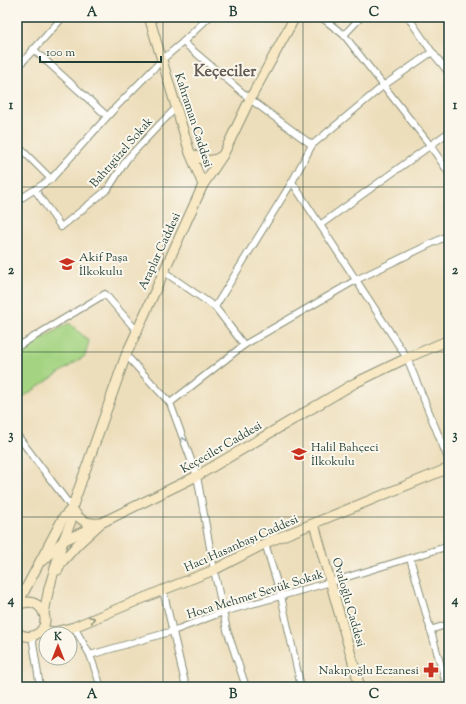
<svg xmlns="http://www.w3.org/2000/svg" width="466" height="704" viewBox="0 0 466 704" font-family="'Sorts Mill Goudy',serif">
<rect width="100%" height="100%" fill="#fbf7ec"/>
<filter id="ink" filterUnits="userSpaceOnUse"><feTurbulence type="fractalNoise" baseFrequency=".025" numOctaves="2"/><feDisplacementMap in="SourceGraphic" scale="8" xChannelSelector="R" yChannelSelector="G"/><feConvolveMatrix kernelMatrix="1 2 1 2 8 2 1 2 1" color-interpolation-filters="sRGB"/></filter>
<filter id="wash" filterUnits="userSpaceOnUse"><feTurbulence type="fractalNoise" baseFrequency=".012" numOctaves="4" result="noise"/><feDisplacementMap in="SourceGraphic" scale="16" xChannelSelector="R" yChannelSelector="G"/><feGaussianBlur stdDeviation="0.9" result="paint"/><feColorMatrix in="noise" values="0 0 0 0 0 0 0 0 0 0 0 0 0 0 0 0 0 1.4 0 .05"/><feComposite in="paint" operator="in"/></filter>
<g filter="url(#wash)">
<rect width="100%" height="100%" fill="#eddebb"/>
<path fill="#a4d482" stroke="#62885b" d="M69 323 89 341 85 356 17 401V353Z"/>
</g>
<g filter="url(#ink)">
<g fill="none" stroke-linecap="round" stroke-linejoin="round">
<g stroke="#868e78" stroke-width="8">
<g id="street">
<path d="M321 17 344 35 430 145 449 173"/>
<path d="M408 17 432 52 449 73"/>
<path d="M344 35 361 17"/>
<path d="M183 42 250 99 312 145"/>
<path d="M33 49 107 116"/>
<path d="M17 68 63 17"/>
<path d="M17 145 51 179"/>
<path d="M292 182 407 358 449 461"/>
<path d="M35 190 61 227 108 189 127 159 160 124 177 107"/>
<path d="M17 201 51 179 115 108 163 59 183 42 209 17"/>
<path d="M320 225 449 132"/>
<path d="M163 271 215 307 244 345"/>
<path d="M215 307 292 182 312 145 383 86 432 52"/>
<path d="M17 347 105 294 137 331"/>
<path d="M126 355 170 403 197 476 214 570 227 630 246 687"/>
<path d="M170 403 244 345 356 280 449 235"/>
<path d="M17 435 72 508"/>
<path d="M265 543 281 596 301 687"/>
<path d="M410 558 447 687"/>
<path d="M17 586 23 593"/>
<path d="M163 590 186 687"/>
<path d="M74 627 90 655 101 687"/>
<path d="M430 630 449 624"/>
<path d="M32 636 40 687"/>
<path d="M90 655 173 631 223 612 331 582 449 546"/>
</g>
</g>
<g stroke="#868e78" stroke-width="11">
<g id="secondary">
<path d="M149 17 190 153 203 185"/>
<path d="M190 153C201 160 211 164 222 156"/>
<path d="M72 508C79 520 85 524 99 523"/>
<path d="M314 524 360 687"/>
<path d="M44 560 63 541 93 527"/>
<path d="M58 570 61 563 77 545 101 523 197 476 355 383 407 358 449 340"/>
<path d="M49 588 63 541 71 521 72 508 126 355 137 331 203 185 223 155 250 99 295 17"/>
<path d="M17 605 63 518 72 508"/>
<path d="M17 606C39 591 57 624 35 635 29 638 22 636 17 632"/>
<path d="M44 613 49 588 51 583"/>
<path d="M42 630 54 632 74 627 163 590 214 570 268 542 449 468"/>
</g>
</g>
<use href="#street" stroke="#fff" stroke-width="6"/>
<use href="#secondary" stroke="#f8e8c3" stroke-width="9"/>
</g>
<defs><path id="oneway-chevron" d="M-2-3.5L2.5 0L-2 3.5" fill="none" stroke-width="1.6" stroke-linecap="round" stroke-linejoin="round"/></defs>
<use stroke="#8f9e9a" href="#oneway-chevron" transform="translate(183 440) rotate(-111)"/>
<use stroke="#8c927c" href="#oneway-chevron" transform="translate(92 619) rotate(-23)"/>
</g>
<path fill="none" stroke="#1f3d34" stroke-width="1" stroke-opacity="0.55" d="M163 17V687M303 17V687M17 187H449M17 352H449M17 517H449"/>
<defs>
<g id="school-bare" transform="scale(1.2)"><path d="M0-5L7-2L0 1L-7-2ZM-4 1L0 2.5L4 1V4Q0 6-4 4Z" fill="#c8321e" stroke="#fbf7ec" stroke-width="2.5" paint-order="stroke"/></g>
<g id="pharmacy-bare" transform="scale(1.2)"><path d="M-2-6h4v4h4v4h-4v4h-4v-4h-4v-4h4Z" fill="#c8321e" stroke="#fbf7ec" stroke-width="2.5" paint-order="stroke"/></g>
</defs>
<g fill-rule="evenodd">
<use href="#school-bare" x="67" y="264"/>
<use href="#school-bare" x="299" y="454"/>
<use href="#pharmacy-bare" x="431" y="670"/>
</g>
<g text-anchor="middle" stroke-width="4" stroke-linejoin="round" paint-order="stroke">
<g font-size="12" fill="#1f3d34" stroke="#fbf7ec">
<text transform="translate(194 120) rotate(72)" y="4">Kahraman Caddesi</text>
<text transform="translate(121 152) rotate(-49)" y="4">Bahtıgüzel Sokak</text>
<text transform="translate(159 251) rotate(-65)" y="4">Araplar Caddesi</text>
<text transform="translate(221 447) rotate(-30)" y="4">Keçeciler Caddesi</text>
<text transform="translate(241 543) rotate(-24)" y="4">Hacı Hasanbaşı Caddesi</text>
<text transform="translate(255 594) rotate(-17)" y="4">Hoca Mehmet Sevük Sokak</text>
<text transform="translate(349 602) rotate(74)" y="4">Ovaloğlu Caddesi</text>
</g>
<g font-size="12" fill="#1f3d34" stroke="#fbf7ec" text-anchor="start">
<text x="79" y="261">Akif Paşa<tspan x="79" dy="14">İlkokulu</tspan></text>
<text x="311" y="451">Halil Bahçeci<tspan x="311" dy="14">İlkokulu</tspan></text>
<text x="419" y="674" text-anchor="end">Nakıpoğlu Eczanesi</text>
</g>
<g font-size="16" font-weight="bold" fill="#645c56" stroke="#fbf7ec">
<text x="225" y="76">Keçeciler</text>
</g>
</g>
<rect width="466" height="704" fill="none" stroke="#fbf7ec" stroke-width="44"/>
<g transform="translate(58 646)"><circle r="19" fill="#fbf7ec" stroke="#a3ada2"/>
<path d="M0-3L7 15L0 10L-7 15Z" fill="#c8321e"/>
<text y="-6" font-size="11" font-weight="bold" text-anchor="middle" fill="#1f3d34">K</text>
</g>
<path d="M40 56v6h121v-6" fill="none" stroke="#1f3d34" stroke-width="2"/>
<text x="46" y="56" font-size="12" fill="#1f3d34" stroke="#fbf7ec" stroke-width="3" paint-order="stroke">100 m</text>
<rect x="22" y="22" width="422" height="660" fill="none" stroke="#1f3d34" stroke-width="1.5"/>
<g font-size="13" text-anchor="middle" font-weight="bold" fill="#1f3d34">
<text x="92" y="16">A</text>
<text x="233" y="16">B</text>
<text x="374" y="16">C</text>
<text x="11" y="109">1</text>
<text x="455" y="109">1</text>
<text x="11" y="274">2</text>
<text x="455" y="274">2</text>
<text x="11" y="439">3</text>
<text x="455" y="439">3</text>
<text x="11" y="604">4</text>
<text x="455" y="604">4</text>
<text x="92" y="698">A</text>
<text x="233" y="698">B</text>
<text x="374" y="698">C</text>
</g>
</svg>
